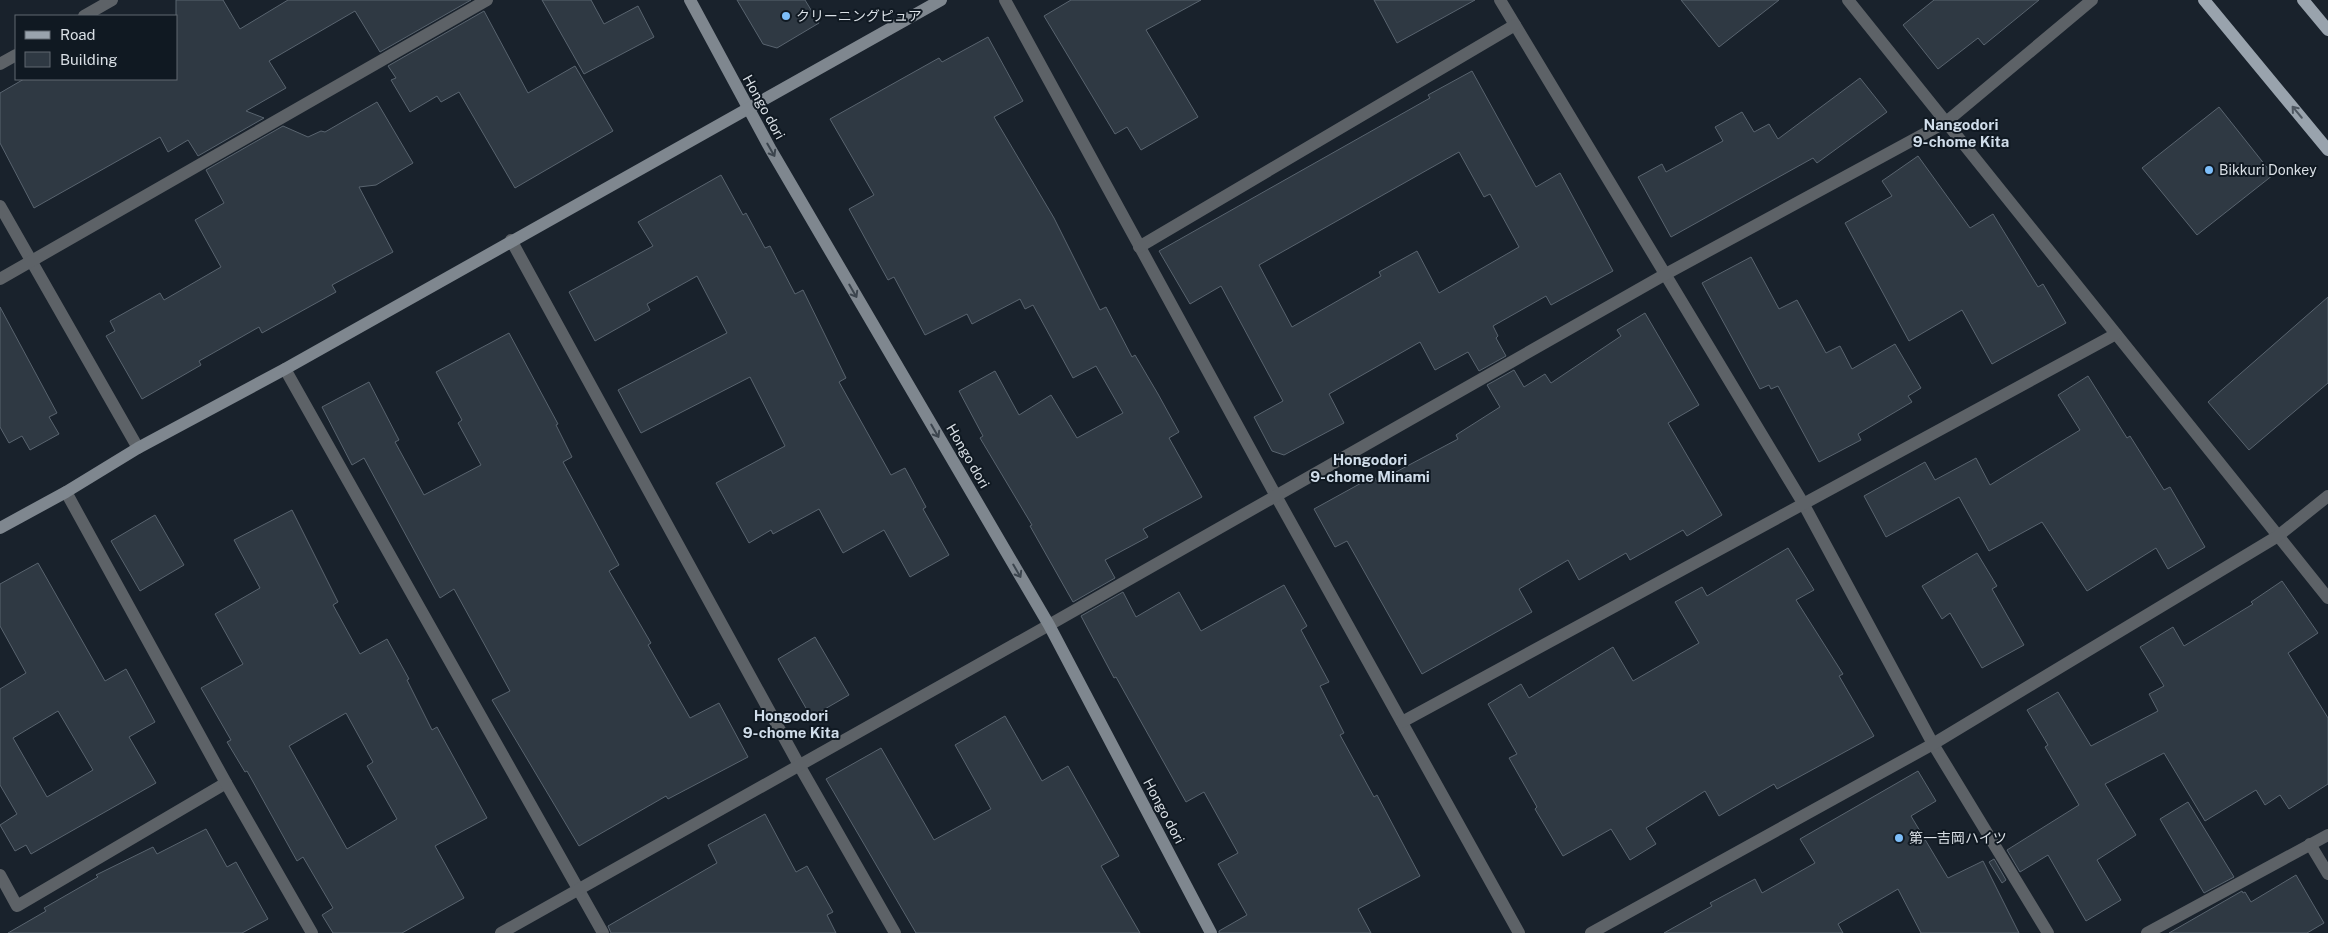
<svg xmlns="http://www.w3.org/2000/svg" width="2328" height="933" viewBox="0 0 2328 933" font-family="'Public Sans','Noto Sans JP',sans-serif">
<rect width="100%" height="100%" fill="#19222c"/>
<g fill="#2f3943" stroke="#59646f" fill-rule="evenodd">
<path d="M176 0H223L240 29 288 0H471L380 52 355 11 269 61 286 88 246 111 264 118 198 156 188 140 168 152 160 137 34 208 0 143V93L24 79H176Z"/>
<path d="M542 0H591L604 24 638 6 654 37 584 74Z"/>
<path d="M737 0H805L819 23 777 48 763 44Z"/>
<path d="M1071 0H1201L1146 30 1198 117 1141 150 1127 127 1115 134 1044 16Z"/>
<path d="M1374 0H1475L1397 43Z"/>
<path d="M1681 0H1779L1719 47Z"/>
<path d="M1934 0H2039L1984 45 1978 38 1938 69 1903 25Z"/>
<path d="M484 11 528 93 575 66 613 131 515 188 459 92 441 102 437 96 410 112 391 80 396 78 388 66Z"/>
<path d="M988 37 1023 101 994 117 1054 218 1100 310 1106 307 1132 357 1135 355 1158 394 1179 432 1169 438 1202 497 1143 529 1148 537 1105 560 1115 578 1073 602 1030 526 1032 525 980 438 983 436 959 391 995 371 1019 415 1051 395 1077 438 1123 413 1096 366 1073 378 1033 305 1025 309 1020 299 972 324 967 314 925 335 894 277 888 280 849 209 874 195 830 119 939 58 942 62Z"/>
<path d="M1472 71 1536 187 1560 173 1613 271 1551 305 1546 296 1493 326 1498 336 1496 338 1506 356 1479 371 1468 352 1435 370 1420 342 1329 394 1344 423 1284 455 1272 451 1254 417 1283 401 1221 286 1190 304 1159 251 1430 98 1428 95ZM1459 152 1484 197 1490 194 1519 247 1439 293 1417 251 1379 272 1381 276 1292 327 1259 265Z"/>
<path d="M1860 78 1887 112 1817 163 1813 158 1671 237 1638 177 1662 164 1666 172 1723 141 1715 127 1742 112 1754 132 1769 124 1778 139Z"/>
<path d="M377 102 413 163 376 185 359 187 393 252 332 285 336 292 262 333 259 327 199 361 201 365 142 399 106 336 115 331 110 321 160 293 164 300 221 267 195 220 224 203 206 170 283 126 308 137 321 131 325 132Z"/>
<path d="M2219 107 2273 175 2197 235 2142 168Z"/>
<path d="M1918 156 1970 228 1993 214 2038 287 2043 284 2066 323 1992 364 1962 310 1909 341 1845 223 1892 196 1882 181Z"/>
<path d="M721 175 743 215 746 213 765 248 770 246 795 294 803 290 846 378 839 382 891 475 905 468 926 507 923 509 949 555 910 577 884 530 843 553 819 509 773 534 771 530 749 543 716 483 785 446 750 377 641 433 618 390 727 333 697 276 647 304 650 310 595 341 569 292 653 246 638 222Z"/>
<path d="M1751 257 1779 309 1797 300 1826 353 1840 346 1852 369 1895 344 1921 388 1908 396 1912 402 1858 434 1861 440 1819 462 1778 386 1771 389 1769 385 1760 389 1702 283Z"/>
<path d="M2328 297V383L2249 450 2208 402Z"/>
<path d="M0 307 57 413 49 417 59 434 30 450 22 436 9 443 0 427Z"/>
<path d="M1645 313 1699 405 1668 423 1722 515 1687 536 1683 530 1630 560 1626 553 1579 580 1568 560 1519 589 1532 612 1422 674 1347 541 1335 547 1314 509 1374 476 1377 482 1458 439 1456 435 1500 407 1487 385 1514 370 1524 387 1545 374 1551 383 1621 336 1617 330Z"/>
<path d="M509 333 558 424 556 425 572 457 563 462 619 565 609 571 651 643 648 645 690 718 719 703 748 757 668 799 666 796 579 846 492 700 510 691 454 589 440 598 364 458 352 465 322 407 369 382 399 440 395 442 424 495 481 465 458 423 462 420 436 372Z"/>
<path d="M2088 376 2127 438 2130 436 2164 490 2170 487 2205 547 2168 569 2156 548 2087 591 2042 522 1989 551 1959 497 1886 537 1864 496 1925 462 1935 480 1976 458 1990 485 2080 430 2058 395Z"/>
<path d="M292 510 338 602 333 605 360 654 387 639 409 679 407 680 432 730 437 727 487 818 435 846 464 898 402 933H333L322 915 333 908 303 857 297 861 247 771 245 772 227 742 231 740 201 688 243 664 215 614 260 588 234 540ZM346 713 373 762 367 766 397 819 347 849 289 746Z"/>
<path d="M155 515 184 565 140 591 111 541Z"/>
<path d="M1788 548 1814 590 1796 600 1843 674 1839 676 1874 736 1777 789 1774 784 1719 816 1705 791 1646 828 1656 844 1630 860 1611 829 1563 856 1535 809 1537 807 1509 758 1517 754 1488 704 1521 684 1529 698 1613 647 1633 681 1699 643 1675 602 1702 587 1707 596Z"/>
<path d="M1977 553 1997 586 1992 589 2024 645 1982 668 1950 613 1942 619 1922 586Z"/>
<path d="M38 563 105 681 126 669 155 722 129 737 156 783 31 854 26 845 15 851 0 825 17 814 0 785V689L26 673 0 626V584ZM58 711 93 770 47 797 13 738Z"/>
<path d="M2282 581 2318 633 2288 653 2328 718V784L2289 809 2280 795 2265 805 2256 790 2205 821 2164 753 2105 784 2136 835 2097 860 2121 900 2086 921 2048 855 2020 872 2007 850 2079 805 2045 747 2048 745 2027 710 2058 692 2091 746 2158 711 2149 694 2164 686 2140 647 2173 627 2184 646 2253 604 2251 602Z"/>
<path d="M1284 585 1307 626 1301 630 1329 682 1320 686 1344 733 1340 735 1374 797 1377 795 1420 876 1358 909 1371 933H1219V931L1247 915 1218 864 1238 853 1204 792 1186 802 1116 677 1114 678 1081 616 1123 592 1136 617 1179 592 1201 631Z"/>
<path d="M815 637 849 695 811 717 778 659Z"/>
<path d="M1005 716 1042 781 1068 766 1119 856 1101 866 1140 933H916L826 779 881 748 934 840 991 809 955 745Z"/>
<path d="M1918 771 1936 801 1911 816 1948 878 1983 861 2019 933H1921L1898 889 1838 924 1843 933H1664L1712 906 1710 903 1755 879 1762 893 1815 863 1800 839Z"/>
<path d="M2188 802 2234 877 2204 893 2160 819Z"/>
<path d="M765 814 796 872 807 866 833 912 827 915 836 933H611L608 926 717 863 708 845Z"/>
<path d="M206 829 227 867 236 862 268 919 242 933H8L46 911 44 908 98 877 96 875 153 847 157 854Z"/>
<path d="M1994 859 2006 880 2002 883 1989 862Z"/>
<path d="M2296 875 2324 923 2307 933H2169L2242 891 2243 893 2245 892 2251 902Z"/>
</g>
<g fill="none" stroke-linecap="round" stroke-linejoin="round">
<path stroke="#5d6267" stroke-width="12" d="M0 875 17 906 226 783"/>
<g stroke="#5d6267" stroke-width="12">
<path d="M1005 0 1276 496 1519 933"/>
<path d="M1500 0 1803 503 1933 744 2048 933"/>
<path d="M1848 0 2328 598"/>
<path d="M84 16 112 0"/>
<path d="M0 64 16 55"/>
<path d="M0 206 138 448"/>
<path d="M511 240 799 765 895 933"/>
<path d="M1139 247 1515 25"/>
<path d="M0 279 487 0"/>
<path d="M285 369 603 933"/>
<path d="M66 492 226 783 312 933"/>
<path d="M1402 722 2116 334"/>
<path d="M2310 844 2328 874"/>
<path d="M501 933 1049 625 1664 275 1946 122 2092 0"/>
<path d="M1591 933 1933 744 2278 536 2328 496"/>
<path d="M2147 933 2328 835"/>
</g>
<g stroke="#7f878f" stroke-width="12">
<path d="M690 0 771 150 1049 625 1211 933"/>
<path d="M0 528 66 492 138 448 285 369 941 0"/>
</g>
<g stroke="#99a3ad" stroke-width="12">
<path d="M2204 0 2328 150"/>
<path d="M2303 0 2328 30"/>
</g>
</g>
<defs><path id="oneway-shaft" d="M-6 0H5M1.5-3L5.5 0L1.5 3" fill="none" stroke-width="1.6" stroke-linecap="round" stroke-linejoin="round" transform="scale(1.25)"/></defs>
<use stroke="#4e5761" href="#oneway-shaft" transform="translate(2297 112) rotate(-130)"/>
<g stroke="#3c454e">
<use href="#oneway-shaft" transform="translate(771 150) rotate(60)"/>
<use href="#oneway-shaft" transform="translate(853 291) rotate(60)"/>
<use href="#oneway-shaft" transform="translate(935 431) rotate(60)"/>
<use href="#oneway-shaft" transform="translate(1017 571) rotate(60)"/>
</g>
<g fill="#7dbef9" stroke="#101922" stroke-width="2">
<circle cx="786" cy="16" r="5"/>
<circle cx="2209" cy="170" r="5"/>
<circle cx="1899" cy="838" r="5"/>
</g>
<g text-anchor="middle" stroke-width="4" stroke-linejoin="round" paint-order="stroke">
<g font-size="14" fill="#d9dfe5" stroke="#101922" text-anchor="start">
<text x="796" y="21">クリーニングピュア</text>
<text x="2219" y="175">Bikkuri Donkey</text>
<text x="1909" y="843">第一吉岡ハイツ</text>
</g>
<g font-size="14" fill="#d9dfe5" stroke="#101922">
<text transform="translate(764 107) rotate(61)" y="5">Hongo dori</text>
<text transform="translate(968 456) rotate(60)" y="5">Hongo dori</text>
<text transform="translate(1164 811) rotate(62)" y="5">Hongo dori</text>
</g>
<g font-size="15" font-weight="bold" fill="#d0ddea" stroke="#101922">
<text x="1961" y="130">Nangodori<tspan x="1961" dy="17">9-chome Kita</tspan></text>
<text x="1370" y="465">Hongodori<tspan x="1370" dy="17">9-chome Minami</tspan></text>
<text x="791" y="721">Hongodori<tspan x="791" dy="17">9-chome Kita</tspan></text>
</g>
</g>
<rect x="15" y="15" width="162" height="65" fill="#101922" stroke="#606870"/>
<rect x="25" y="31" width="25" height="8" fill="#99a3ad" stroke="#606870"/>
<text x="60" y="40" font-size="15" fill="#d9dfe5">Road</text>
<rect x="25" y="52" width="25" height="15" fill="#2f3943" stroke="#606870"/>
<text x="60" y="65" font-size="15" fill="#d9dfe5">Building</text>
</svg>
